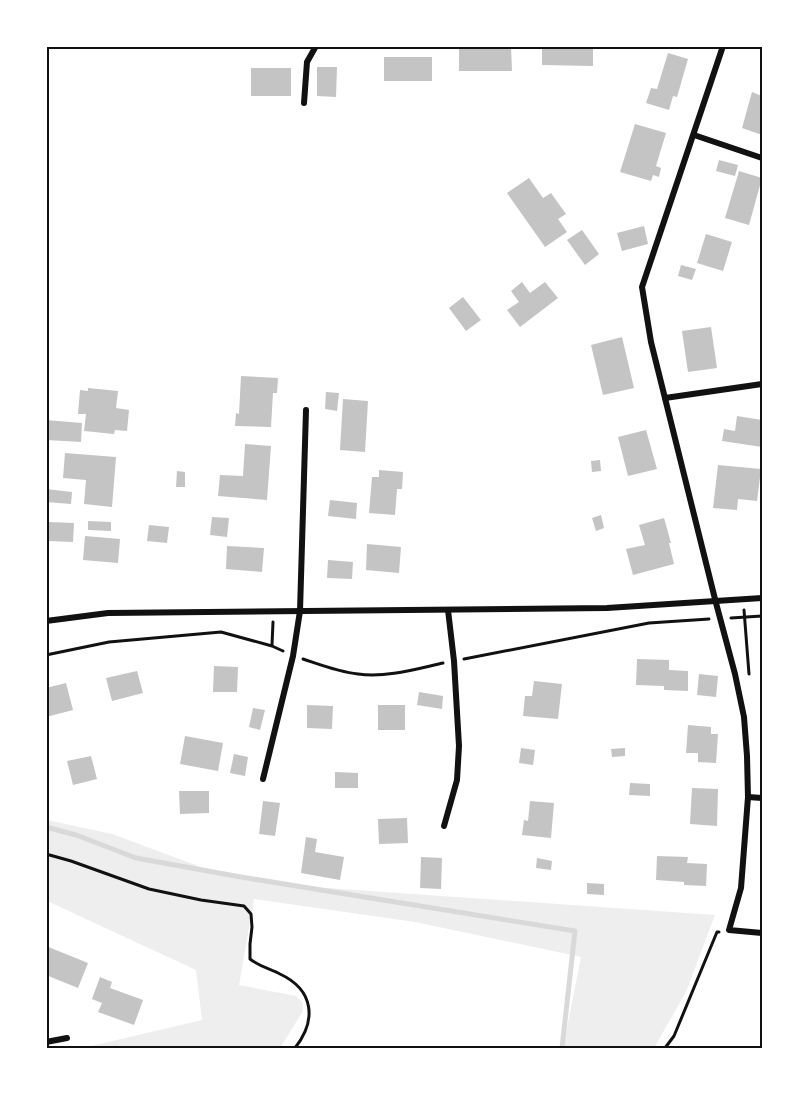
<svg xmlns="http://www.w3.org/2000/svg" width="809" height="1095" viewBox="0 0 809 1095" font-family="Montserrat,sans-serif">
<rect width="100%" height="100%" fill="#fff"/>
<path fill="#eee" d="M47 820 112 834 201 867 241 877 298 886 715 915 686 992 654 1048H563L581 957 415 922 254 899 239 985 296 996 303 1003V1011L280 1048H88L87 1047 202 1020 196 970 47 901Z"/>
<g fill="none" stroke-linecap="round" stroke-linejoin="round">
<path stroke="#d9d9d9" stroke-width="5" d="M46 827 76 835 136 858 241 877 575 931 562 1048"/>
</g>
<g fill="#c4c4c4">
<path d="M459 46H511L512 71H459Z"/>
<path d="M542 46H593V66L542 65Z"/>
<path d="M668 53 688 59 677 97 673 96 669 110 646 103 651 88 657 89Z"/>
<rect x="384" y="57" width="48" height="24"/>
<path d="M317 67H337L336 97 317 96Z"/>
<rect x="251" y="68" width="40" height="28"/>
<path d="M752 92 762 96V135L742 128Z"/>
<path d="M635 124 666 133 656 166 661 168 659 177 653 175 651 181 620 172Z"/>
<path d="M719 160 738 165 735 176 716 171Z"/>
<path d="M739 171 762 178 749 225 725 218Z"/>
<path d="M529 178 543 198 551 193 566 214 558 219 567 232 545 247 507 193Z"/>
<path d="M644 226 648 244 622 251 617 233Z"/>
<path d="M582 230 599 254 585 265 567 240Z"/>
<path d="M706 234 732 242 723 271 697 263Z"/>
<path d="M681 265 696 269 692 280 678 276Z"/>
<path d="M522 282 530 293 545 282 558 298 520 327 507 310 519 302 511 291Z"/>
<path d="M463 297 481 320 466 331 449 308Z"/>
<path d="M711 327 717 368 688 372 682 331Z"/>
<path d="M622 337 634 388 603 395 591 345Z"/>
<path d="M241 376 278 378 277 393H273L271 427 235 426 236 413 239 414Z"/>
<path d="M88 388 118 391 116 408 129 410 127 431 115 430 114 434 84 431 86 414H78L80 390 88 391Z"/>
<path d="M326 392 339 393 337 411 325 409Z"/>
<path d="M343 399 368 401 365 452 340 450Z"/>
<path d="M737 416 762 420V447L722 441 724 429 735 431Z"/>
<path d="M46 420 82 423 81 442 46 440Z"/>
<path d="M646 430 657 469 628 476 618 437Z"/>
<path d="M245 444 271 446 267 500 218 496 220 475 243 476Z"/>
<path d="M65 453 116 457 112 507 84 504 86 480 63 478Z"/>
<path d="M600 460 601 471 592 472 591 461Z"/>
<path d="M718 465 761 469 757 501 738 499 737 510 713 508Z"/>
<path d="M379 470 403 472 402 489H397L395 515 369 513 372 477H379Z"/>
<path d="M177 471 185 472V487H176Z"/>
<path d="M46 489 72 492 71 504 46 502Z"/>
<path d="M330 500 357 503 356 519 328 516Z"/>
<path d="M601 515 604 528 596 531 592 518Z"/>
<path d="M212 517 229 518 227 537 210 535Z"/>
<path d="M664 518 671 543H669L674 564 633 575 626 549 645 545 639 525Z"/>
<path d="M88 521 111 522V531L88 530Z"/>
<path d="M49 522 74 523 73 542 48 541Z"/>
<path d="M149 525 169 527 167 543 147 541Z"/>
<path d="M85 536 120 539 118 563 83 560Z"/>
<path d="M367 544 401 547 399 573 366 570Z"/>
<path d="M227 546 264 548 262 572 226 569Z"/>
<path d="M328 560 353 562 352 579 327 578Z"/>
<path d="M637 659 669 660V670L688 671V691L664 690V686L636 685Z"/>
<path d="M214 666 238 667 237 692H213Z"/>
<path d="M137 671 143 693 112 701 106 678Z"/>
<path d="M699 674 718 676 716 697 697 695Z"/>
<path d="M534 681 562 684 558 719 523 716 525 696H532Z"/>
<path d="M66 683 73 710 46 717V688Z"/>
<path d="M419 692 443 696 442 709 417 705Z"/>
<path d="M307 705 333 706 332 729 307 728Z"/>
<rect x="378" y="705" width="27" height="25"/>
<path d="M253 708 265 710 260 730 249 727Z"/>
<path d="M688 725 711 727V734H718L716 763 698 762V753H686Z"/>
<path d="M185 736 223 743 218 771 180 764Z"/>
<path d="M521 748 535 750 533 765 519 763Z"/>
<path d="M625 748V756L612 757 611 749Z"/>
<path d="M234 754 248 757 245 776 230 773Z"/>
<path d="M91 756 97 779 73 785 67 761Z"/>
<path d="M335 772 358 773V788H335Z"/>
<path d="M630 783 650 784V796L629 795Z"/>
<path d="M692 788 718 789 717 826 690 824Z"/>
<path d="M179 791H209V813L180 814Z"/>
<path d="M263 801 280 803 275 836 259 834Z"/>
<path d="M530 801 554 803 551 838 522 835 524 820 528 821Z"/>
<path d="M407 818 408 843 379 844 378 819Z"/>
<path d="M306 837 317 839 315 852 344 857 340 880 301 873Z"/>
<path d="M657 856 688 857 687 863 707 864 706 886 684 885V882L656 880Z"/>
<path d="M421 857 442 858 441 889 420 888Z"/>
<path d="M537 858 552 861 551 870 536 868Z"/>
<path d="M587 883 604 884V895L587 894Z"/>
<path d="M46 946 88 963 78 988 46 975Z"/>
<path d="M100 977 112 982 110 988 143 1000 134 1025 98 1012 102 1003 92 999Z"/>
</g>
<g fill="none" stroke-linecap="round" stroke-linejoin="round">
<g stroke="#111" stroke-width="3">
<path d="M744 610 749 674"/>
<path d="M731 618 762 616"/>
<path d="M272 645 273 622"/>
<path d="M46 655 109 642 221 632 272 646 283 651"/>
<path d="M303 659C321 665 339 672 358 674 386 678 416 669 443 663"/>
<path d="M464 659 649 623 709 619"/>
<path d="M46 854 71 861 149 889 201 900 244 906 251 914 252 927 250 944V959C259 966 270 969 280 974 314 990 317 1020 295 1048"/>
<path d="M665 1048 674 1036 717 932H719"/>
</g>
<g stroke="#111" stroke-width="6">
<path d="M723 46 642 287 651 342 716 603 735 674 744 717 747 756 748 797 741 888 729 930 762 933"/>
<path d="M304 103 307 62 316 46"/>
<path d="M694 135 762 158"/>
<path d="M665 398 762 384"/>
<path d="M46 621 108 613 607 608 762 598"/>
<path d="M263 779 293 656 300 611 306 410"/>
<path d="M748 797 762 798"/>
<path d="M444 826 457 780 459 746 454 661 448 610"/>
<path d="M46 1042 67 1038"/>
</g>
</g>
<rect width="809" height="1095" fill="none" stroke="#ffffff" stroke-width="96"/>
<rect x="48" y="48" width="713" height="999" fill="none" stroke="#111" stroke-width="2"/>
</svg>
